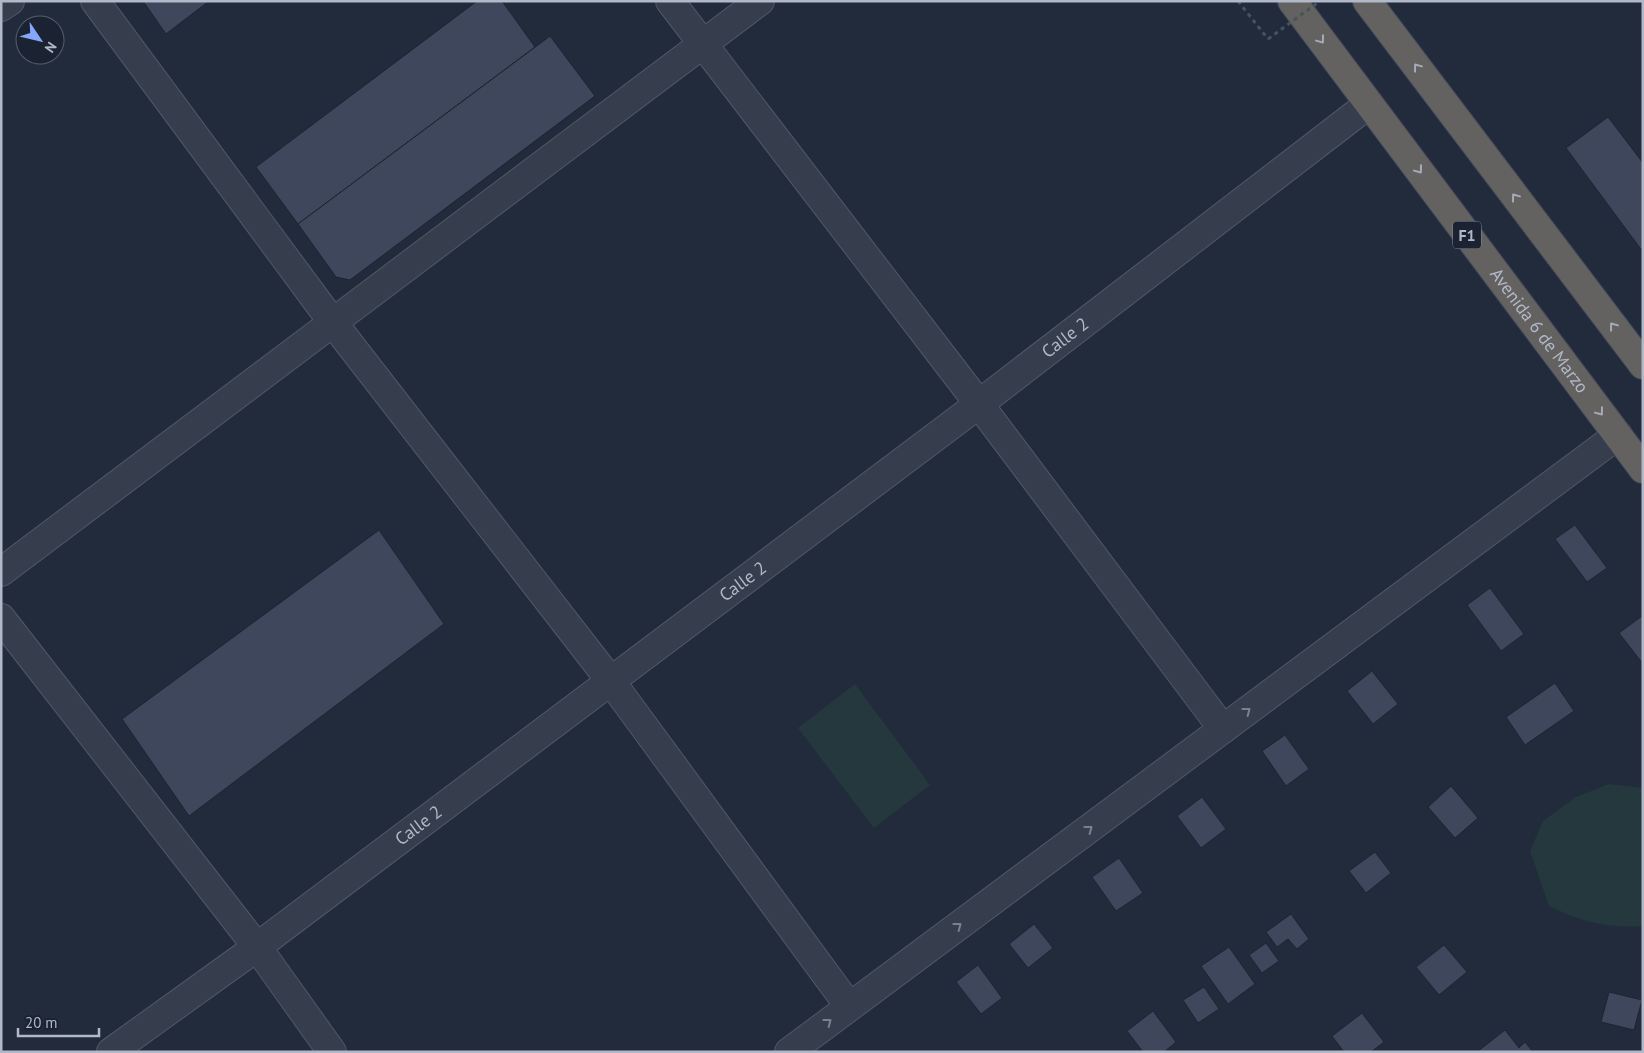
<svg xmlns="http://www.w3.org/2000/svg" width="1644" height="1053" viewBox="0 0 1644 1053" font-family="'PT Sans',sans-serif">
<rect width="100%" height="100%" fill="#222b3c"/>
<g fill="#24383d">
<path d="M855 684 930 785 874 828 798 728Z"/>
<path d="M1609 784 1643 788V926C1609 929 1579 921 1549 906L1530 851 1543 821 1576 797Z"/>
</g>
<g fill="#3e475c" stroke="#1d2433">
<path d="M143 1H209L166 34Z"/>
<path d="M477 1H502L535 47 298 224 256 167Z"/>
<path d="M550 36 595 96 350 280 336 277 298 224Z"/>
<path d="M1608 117 1643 163V252L1566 148Z"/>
<path d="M1575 525 1607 568 1587 582 1555 539Z"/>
<path d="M379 530 444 624 189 816 122 719Z"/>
<path d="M1490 588 1524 634 1501 651 1467 605Z"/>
<path d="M1642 616 1643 617V664L1619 633Z"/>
<path d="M1372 671 1398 704 1373 724 1347 691Z"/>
<path d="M1555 683 1574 711 1525 745 1506 717Z"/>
<path d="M1285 735 1309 769 1286 786 1262 751Z"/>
<path d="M1451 786 1478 818 1455 838 1428 807Z"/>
<path d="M1202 797 1226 829 1201 848 1177 816Z"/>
<path d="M1375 852 1391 873 1366 893 1349 871Z"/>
<path d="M1119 858 1143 893 1116 911 1092 877Z"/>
<path d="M1291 914 1309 939 1297 949 1288 939 1277 947 1266 932Z"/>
<path d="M1034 924 1053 948 1028 968 1009 944Z"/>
<path d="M1266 943 1279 961 1262 973 1249 955Z"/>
<path d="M1444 945 1467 972 1439 995 1416 967Z"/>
<path d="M1229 947 1255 984 1228 1004 1201 966Z"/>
<path d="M978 965 1002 998 981 1014 956 982Z"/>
<path d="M1204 987 1219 1009 1198 1023 1183 1000Z"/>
<path d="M1609 992 1642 1000 1634 1030 1601 1022Z"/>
<path d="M1153 1011 1176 1042 1164 1052H1143L1127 1031Z"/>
<path d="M1362 1013 1384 1042 1371 1052H1344L1332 1036Z"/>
<path d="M1505 1030 1519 1048 1525 1042 1533 1052H1477Z"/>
</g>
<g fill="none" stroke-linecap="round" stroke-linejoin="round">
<g stroke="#515867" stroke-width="30">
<g id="minor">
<path d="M95 1 334 324 610 680 849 1006"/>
<path d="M670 1 979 404 1223 729"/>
<path d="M1 7 10 1"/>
<path d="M1 572 760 1"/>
<path d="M1 618 257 947 332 1052"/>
<path id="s1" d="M111 1052 257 947 979 404 1369 104"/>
<path d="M789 1052 1618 435"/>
</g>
</g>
<g stroke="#414857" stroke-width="30">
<g id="trunk">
<path id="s2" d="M1292 1 1643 469"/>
<path d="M1367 1 1643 365"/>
</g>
</g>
<path stroke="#42555a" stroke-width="3" stroke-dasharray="4 4" stroke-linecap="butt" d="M1238 1 1268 39"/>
<use href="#minor" stroke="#363d4c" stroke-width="28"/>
<use href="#trunk" stroke="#636260" stroke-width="28"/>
<path stroke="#42555a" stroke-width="3" stroke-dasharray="4 4" stroke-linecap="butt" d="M1268 39 1320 1"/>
</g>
<defs><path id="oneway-chevron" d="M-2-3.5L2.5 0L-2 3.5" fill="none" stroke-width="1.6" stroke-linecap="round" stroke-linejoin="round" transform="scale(1.25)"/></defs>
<g stroke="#a5abb8">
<use href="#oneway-chevron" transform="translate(1321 40) rotate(53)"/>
<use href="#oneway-chevron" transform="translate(1417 67) rotate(-127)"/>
<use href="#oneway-chevron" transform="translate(1419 170) rotate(53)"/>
<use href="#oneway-chevron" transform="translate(1515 197) rotate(-127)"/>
<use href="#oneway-chevron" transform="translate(1613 326) rotate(-127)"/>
<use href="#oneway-chevron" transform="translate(1600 412) rotate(53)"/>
</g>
<g stroke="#7a8190">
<use href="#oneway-chevron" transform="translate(1247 711) rotate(-37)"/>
<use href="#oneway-chevron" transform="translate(1089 829) rotate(-37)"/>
<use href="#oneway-chevron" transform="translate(958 926) rotate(-37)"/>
<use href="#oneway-chevron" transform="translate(828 1022) rotate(-37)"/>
</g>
<g text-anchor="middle" stroke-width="4" stroke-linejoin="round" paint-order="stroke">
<rect fill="#1b2231" stroke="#848b9b" stroke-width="1" x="1453" y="221.5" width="28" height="27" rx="4"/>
<g font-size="16" font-weight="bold" fill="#b1b8c8">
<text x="1467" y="241">F1</text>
</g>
<g font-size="18" fill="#b1b8c8" stroke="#1b2231">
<text dy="6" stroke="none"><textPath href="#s2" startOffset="412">Avenida 6 de Marzo</textPath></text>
<text dy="6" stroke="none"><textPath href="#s1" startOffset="1192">Calle 2</textPath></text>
<text dy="6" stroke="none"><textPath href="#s1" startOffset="788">Calle 2</textPath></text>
<text dy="6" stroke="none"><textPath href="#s1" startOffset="382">Calle 2</textPath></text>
</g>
</g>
<rect width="1644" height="1053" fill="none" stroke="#b1b8c8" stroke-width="5"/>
<g transform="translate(40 40) rotate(125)"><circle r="24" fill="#1b2231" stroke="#575e6d"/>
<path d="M0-4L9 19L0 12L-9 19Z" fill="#84a7fa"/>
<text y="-8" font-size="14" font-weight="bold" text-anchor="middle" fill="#b1b8c8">N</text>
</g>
<path d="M18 1028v8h81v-8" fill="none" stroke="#b1b8c8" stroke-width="2.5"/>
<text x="25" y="1028" font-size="15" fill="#b1b8c8" stroke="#1b2231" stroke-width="4" paint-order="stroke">20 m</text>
</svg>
